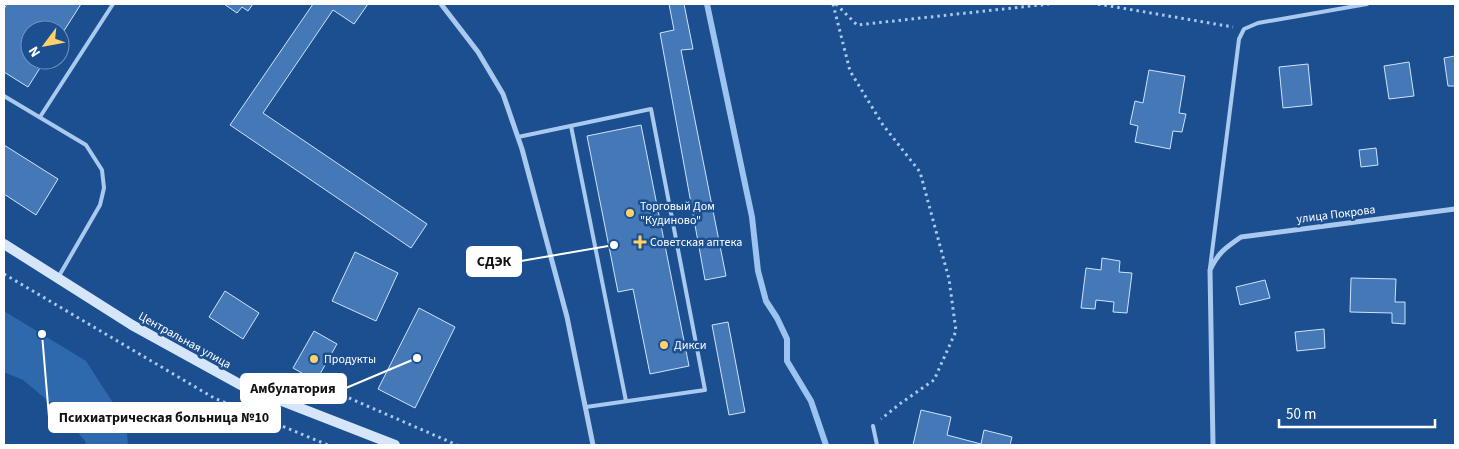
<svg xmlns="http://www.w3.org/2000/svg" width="1459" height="449" viewBox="0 0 1459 449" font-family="'Source Sans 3',sans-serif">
<rect width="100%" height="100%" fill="#1b4f8f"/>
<path fill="#2e69ad" d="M4 311 86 361 126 423 128 445H86L85 441 59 410 23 380 4 372Z"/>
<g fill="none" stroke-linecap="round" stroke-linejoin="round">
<path stroke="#9cc4f0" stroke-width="6" d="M707 4 752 217 758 271 766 301 777 318 787 339V361L811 401 826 445"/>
</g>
<g fill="#4478b7" stroke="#cfe3fa">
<path d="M7 4H81L60 37V30H30V60H45L28 87 4 72V9Z"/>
<path d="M224 4H253L248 11 242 7 237 13Z"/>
<path d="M313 4H368L354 24 333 10 263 113 427 224 411 248 230 125Z"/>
<path d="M669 4H684L693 49 681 50 726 276 705 280 660 33 674 30Z"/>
<path d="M1455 56V86H1448L1444 58Z"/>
<path d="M1409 62 1414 96 1389 99 1384 66Z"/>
<path d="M1308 64 1312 105 1283 108 1279 67Z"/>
<path d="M1149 70 1185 76 1179 113 1186 114 1182 132 1173 131 1170 149 1135 142 1138 126 1130 124 1135 101 1143 103Z"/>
<path d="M641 125 689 366 650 374 633 289 618 292 587 136Z"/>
<path d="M4 145 58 179 36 215 4 194Z"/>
<path d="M1376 148 1378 165 1361 167 1359 150Z"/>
<path d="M355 252 398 273 376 321 332 301Z"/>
<path d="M1102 258 1120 261 1119 272 1132 273 1127 313 1113 312 1114 302 1096 300 1095 309 1081 308 1086 268 1101 270Z"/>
<path d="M1351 278 1396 279 1395 302H1405V324L1392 323V313L1350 312Z"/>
<path d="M1265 280 1270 298 1240 305 1236 287Z"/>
<path d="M225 291 259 313 243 339 209 317Z"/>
<path d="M419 308 455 327 415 408 378 389Z"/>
<path d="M728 322 745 412 729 415 712 325Z"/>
<path d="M1324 329 1325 348 1297 351 1295 332Z"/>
<path d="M314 331 337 344 316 381 293 368Z"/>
<path d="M921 410 951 417 947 435 981 444 984 430 1012 437 1010 445H913Z"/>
</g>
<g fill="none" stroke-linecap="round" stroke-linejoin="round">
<g stroke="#a9c9ee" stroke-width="3" stroke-dasharray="2.5 4" stroke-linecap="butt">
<path d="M833 4 850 71 883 125 920 172 949 279 956 331 934 380 901 403 881 419"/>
<path d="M836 4 857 25 1049 4"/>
<path d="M1098 4 1233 27"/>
<path d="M4 274 214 398 328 445"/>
<path d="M349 398 457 445"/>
</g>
<g stroke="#a9c9ee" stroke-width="4">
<path d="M4 96 86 145 102 170 104 188 100 205 59 276"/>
<path d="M40 117 113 4"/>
<path d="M571 126 626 401"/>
<path d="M518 137 651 109 705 390 586 407"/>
<path d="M1210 268 1239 39 1244 29 1258 23 1367 4"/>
<path d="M873 426 877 445"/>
</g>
<g stroke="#a9c9ee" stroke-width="5">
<path d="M441 4 478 52 503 94 522 149 567 317 593 445"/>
<path d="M1213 445 1210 270C1218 253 1225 248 1241 237L1455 209"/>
</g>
<path stroke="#d6e6fa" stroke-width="10" d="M4 244 132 325 241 385 395 445"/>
</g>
<g fill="#ffd166" stroke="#1b4f8f" stroke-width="2">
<circle cx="630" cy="213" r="5"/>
<path d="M637.5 234.5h5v5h5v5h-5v5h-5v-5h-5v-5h5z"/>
<circle cx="664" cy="345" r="5"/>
<circle cx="314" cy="359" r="5"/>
</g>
<g text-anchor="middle" stroke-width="5" stroke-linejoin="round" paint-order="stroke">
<g font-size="12" fill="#fff" stroke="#1b4f8f" text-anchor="start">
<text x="640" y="210">Торговый Дом<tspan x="640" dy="14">"Кудиново"</tspan></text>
<text x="650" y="246">Советская аптека</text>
<text x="674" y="349">Дикси</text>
<text x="324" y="363">Продукты</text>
</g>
<g font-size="12" fill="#fff" stroke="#1b4f8f">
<text transform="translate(1336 214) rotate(-7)" y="4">улица Покрова</text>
<text transform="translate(185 340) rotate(29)" y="4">Центральная улица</text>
</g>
</g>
<path fill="none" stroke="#fff" stroke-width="2" d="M614 245L521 261M417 358L346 388M42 334L49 417"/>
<g fill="#fff" stroke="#1b4f8f" stroke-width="2">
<circle cx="614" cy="245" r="5"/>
<circle cx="417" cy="358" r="5"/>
<circle cx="42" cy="334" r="5"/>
</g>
<g fill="#fff" stroke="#fff" stroke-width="2">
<rect x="467" y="247" width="54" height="29" rx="5"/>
<rect x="241" y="374" width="105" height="29" rx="5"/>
<rect x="49" y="403" width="231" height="29" rx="5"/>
</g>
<g font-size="14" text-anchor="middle" font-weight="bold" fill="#111">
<text x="494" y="266">СДЭК</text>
<text x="293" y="393">Амбулатория</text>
<text x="164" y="422">Психиатрическая больница №10</text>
</g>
<rect width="1459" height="449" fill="none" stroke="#ffffff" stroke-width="10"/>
<g transform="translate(45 45) rotate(238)"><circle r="24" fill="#1b4f8f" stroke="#7695bc"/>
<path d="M0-4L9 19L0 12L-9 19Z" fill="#ffd166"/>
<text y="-8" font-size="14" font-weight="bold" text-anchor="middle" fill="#ffffff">N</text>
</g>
<path d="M1279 419v8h156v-8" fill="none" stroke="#ffffff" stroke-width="2.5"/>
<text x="1286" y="419" font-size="15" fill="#ffffff" stroke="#1b4f8f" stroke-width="4" paint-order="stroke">50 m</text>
</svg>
